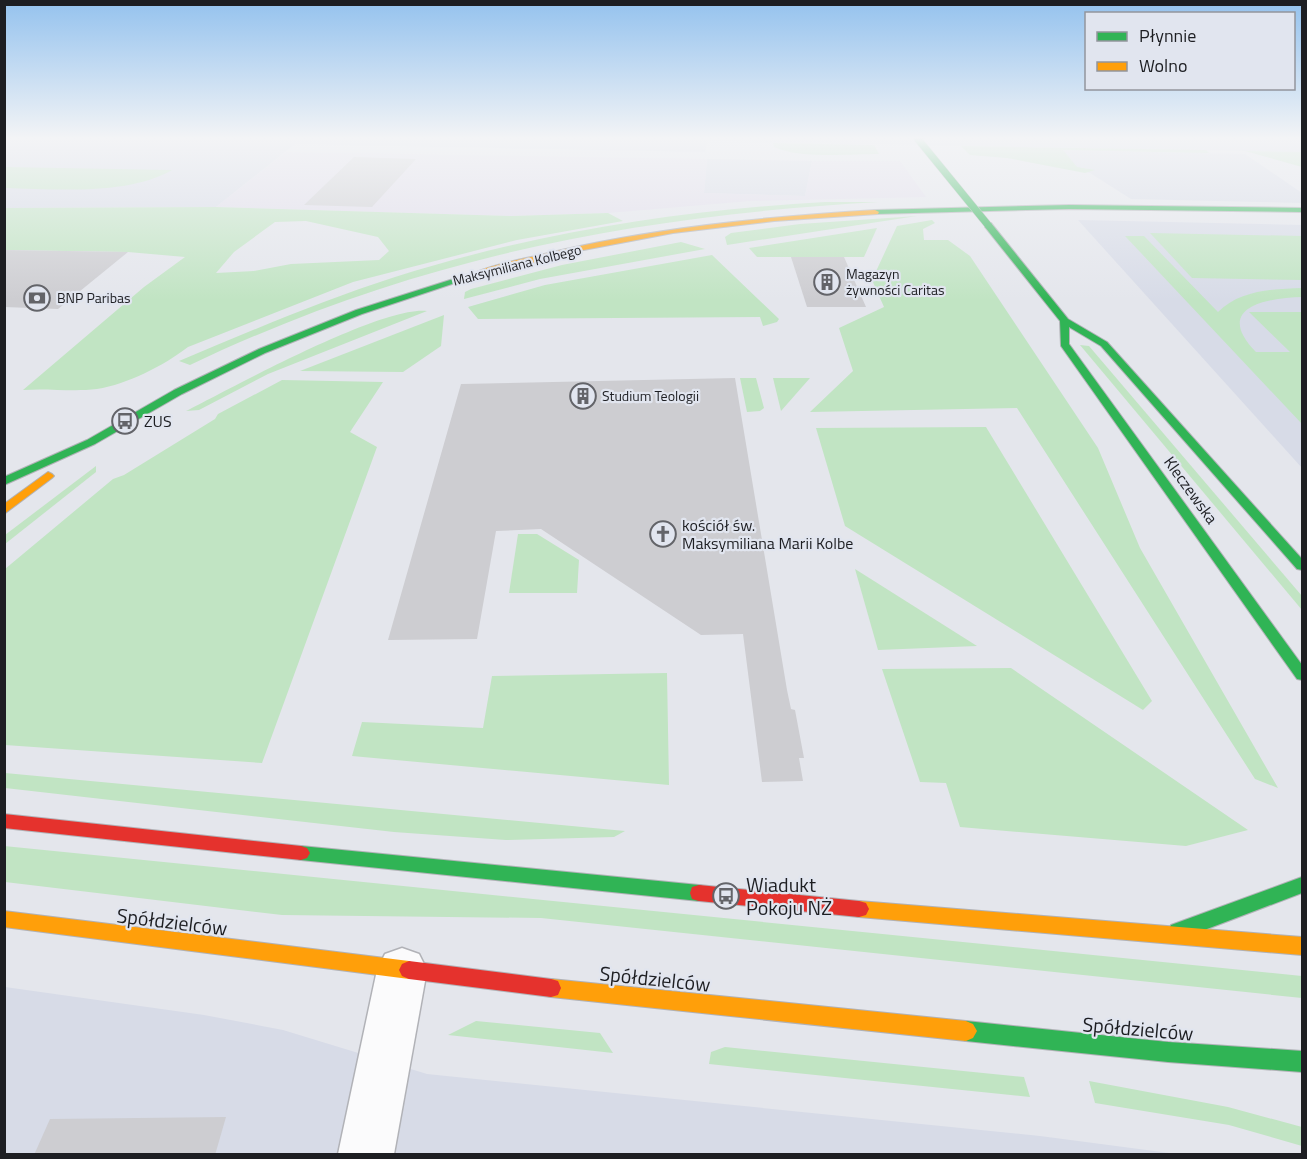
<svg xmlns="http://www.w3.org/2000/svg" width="1307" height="1159" viewBox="0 0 1307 1159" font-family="'Titillium Web',sans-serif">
<rect width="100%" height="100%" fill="#e4e6ec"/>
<g fill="#d7dbe7">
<path d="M4 138H1302V152L708 141 705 152 295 144 216 207 5 208Z"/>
<path d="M1009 149 1245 154 1302 193V203L1131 199 1090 173Z"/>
<path d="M707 159 812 161 805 196 704 193Z"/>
<path d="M1078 220 1302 225V468Z"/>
<path d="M5 987 204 1015 283 1030 427 1074 1040 1136 1177 1154H5Z"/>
</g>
<path fill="#e1ddeb" d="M286 152 707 159 704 193 805 196 812 161H900L926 197 750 201 608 213 512 216 216 207Z"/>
<g fill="#c1e4c3" fill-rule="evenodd">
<path d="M773 143 874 145 879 154C850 154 800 159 774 147Z"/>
<path d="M961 146 1206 150 1209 153 1063 150 1077 167 1095 170 1085 173 1007 158 970 155Z"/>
<path d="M1245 151 1302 152V167Z"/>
<path d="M5 167 172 170C127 196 54 189 5 188Z"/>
<path d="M825 202H879C632 216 415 258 190 365L179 361C250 331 321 301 395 277 534 233 680 210 825 202Z"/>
<path d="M216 207 512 216 608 213 623 221 517 240 353 282 188 347C163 366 128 384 97 389 72 392 48 388 23 390L144 287 185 257 128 252 5 250V208ZM306 221 378 237 389 251 379 260 291 264 254 271 216 273 234 252 275 222Z"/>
<path d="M917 216 727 245 725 237 731 233 800 224Z"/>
<path d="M932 220 935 223 923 229 924 240H948L970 256 1098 448 1140 548 1278 788 1255 779 1017 408 810 412 853 371 839 328 884 307 872 280 897 226Z"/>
<path d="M877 228 864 257H757L749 248Z"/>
<path d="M1150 233 1302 236V280L1192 278Z"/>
<path d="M1125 236H1144L1218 312C1240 290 1273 289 1302 288V297C1265 298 1213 308 1256 352H1290L1249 312H1302V424Z"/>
<path d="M681 242 705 249 540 279 464 299 465 292 471 289 562 265Z"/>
<path d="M712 255 779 319 777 322 763 326 760 317 478 319 468 307 545 285Z"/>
<path d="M427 311 268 374 199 410 186 411C231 388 383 305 427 311Z"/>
<path d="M444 315 441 346 403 372 300 371Z"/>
<path d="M1080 345 1089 346 1302 596V610Z"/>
<path d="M740 378H756L764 408 760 411 747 412Z"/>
<path d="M773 378H810L781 411Z"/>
<path d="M282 380 383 382 350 432 377 447 262 763 5 745V569L113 479 124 475 215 419 218 414Z"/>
<path d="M986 427 1152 701 1143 710 845 526 816 428Z"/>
<path d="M96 466V472L5 544V535Z"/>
<path d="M518 534H537L579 560 577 593H509Z"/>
<path d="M855 569 977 646 878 650Z"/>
<path d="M1011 668 1248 830 1186 846 960 827 946 783 920 782 882 669Z"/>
<path d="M667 673 669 785 352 756 362 722 483 728 492 676Z"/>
<path d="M5 773 625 831 614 837 506 840 394 832 5 788Z"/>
<path d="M4 846 1302 976V998L541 918 282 915 5 882Z"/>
<path d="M476 1021 600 1033 613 1053 448 1035Z"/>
<path d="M725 1047 1024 1077 1030 1097 709 1064 711 1052Z"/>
<path d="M1089 1081 1228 1107 1302 1127V1146L1229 1125 1095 1103Z"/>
</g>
<g fill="#cdcdd1">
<path d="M354 157 416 159 372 207 304 205Z"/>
<path d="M4 250 128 252 58 309 4 307Z"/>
<path d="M791 257H844L866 307H807Z"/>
<path d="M735 378 787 690 791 709 795 710 804 758H799L803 781 762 782 743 634 701 635 541 529 496 531 477 639 388 640 461 384Z"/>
<path d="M226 1117 215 1155H34L50 1119Z"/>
</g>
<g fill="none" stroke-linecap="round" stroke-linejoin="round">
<g stroke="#b1b2b7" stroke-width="3">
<path id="street" d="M402 948 419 954 427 970 394 1154H338L377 970 385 954Z"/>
</g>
<g stroke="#b1b2b7" stroke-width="2">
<g id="fast">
<path d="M1069 205 1302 208V212L1069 209 875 214 871 212 875 210Z"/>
<path d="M985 223H991L1068 319 1107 342 1302 559V570L1297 569 1101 346 1069 327V344L1302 665V680L1297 679 1061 346 1060 321 985 227Z"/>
<path d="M472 273 479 275 362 314 265 353 182 394 95 444 4 485V477L87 440 174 390 259 349 356 310Z"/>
<path d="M301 846 699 885 706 887 708 893 706 899 699 901 301 860 295 858 292 853 295 848Z"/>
<path d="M1302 877V893L1178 940 1171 937 1168 931 1171 925Z"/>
<path d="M966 1021 1168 1042 1302 1051V1072L1168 1062 966 1041 959 1038 955 1031 959 1024Z"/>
</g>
</g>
<g stroke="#b1b2b7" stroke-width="2">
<g id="slow">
<path d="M875 210 879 212 878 214 774 221 673 233 573 252 475 278 471 275C484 266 523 259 540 255 651 228 762 217 875 210Z"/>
<path d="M48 472 52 474 54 476 52 478 4 514V504Z"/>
<path d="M859 901 1302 937V955L859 917 852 915 849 909 852 903Z"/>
<path d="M4 911 409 961 416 964 419 970 416 976 409 979 4 927Z"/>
<path d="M551 979 966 1021 973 1024 977 1031 973 1038 966 1041 551 997 544 995 541 988 544 981Z"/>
</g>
</g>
<g stroke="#b1b2b7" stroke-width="2">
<g id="jam">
<path d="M4 814 301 846 307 848 310 853 307 858 301 860 4 828Z"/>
<path d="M699 885 859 901 866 903 869 909 866 915 859 917 699 901 692 899 690 893 692 887Z"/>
<path d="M409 961 551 979 558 981 561 988 558 995 551 997 409 979 402 976 399 970 402 964Z"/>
</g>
</g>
<use href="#street" fill="#fbfbfc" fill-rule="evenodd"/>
<use href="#fast" fill="#30b455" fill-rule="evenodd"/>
<use href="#slow" fill="#ff9f0a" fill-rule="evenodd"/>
<use href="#jam" fill="#e5322d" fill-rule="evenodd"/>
<g stroke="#b1b2b7" stroke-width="8" stroke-linecap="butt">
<path id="fast-bridge" d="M917 138 988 225"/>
</g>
<use href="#fast-bridge" stroke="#30b455" stroke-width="7"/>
</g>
<linearGradient id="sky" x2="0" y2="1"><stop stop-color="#94c2ee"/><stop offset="0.46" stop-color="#f3f4f6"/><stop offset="1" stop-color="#f3f4f6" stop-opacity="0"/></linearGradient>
<rect width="1307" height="300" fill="url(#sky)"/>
<defs>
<g id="building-ring" transform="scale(1.35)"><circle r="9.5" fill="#e1e5ef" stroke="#636469" stroke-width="1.5"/><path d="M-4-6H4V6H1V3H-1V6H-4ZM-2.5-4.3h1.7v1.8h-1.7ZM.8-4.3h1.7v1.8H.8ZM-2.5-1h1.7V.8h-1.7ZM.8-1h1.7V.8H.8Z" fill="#636469"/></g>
<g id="bank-ring" transform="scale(1.35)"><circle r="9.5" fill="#e1e5ef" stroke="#636469" stroke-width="1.5"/><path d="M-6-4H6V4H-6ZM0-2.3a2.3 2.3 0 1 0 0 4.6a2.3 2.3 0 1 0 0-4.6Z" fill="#636469"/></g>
<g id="bus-ring" transform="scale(1.35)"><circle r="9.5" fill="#e1e5ef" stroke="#636469" stroke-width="1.5"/><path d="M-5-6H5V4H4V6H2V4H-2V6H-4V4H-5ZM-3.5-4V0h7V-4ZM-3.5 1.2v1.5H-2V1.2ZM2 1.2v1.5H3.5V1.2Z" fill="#636469"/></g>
<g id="church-ring" transform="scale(1.35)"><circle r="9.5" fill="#e1e5ef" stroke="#636469" stroke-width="1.5"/><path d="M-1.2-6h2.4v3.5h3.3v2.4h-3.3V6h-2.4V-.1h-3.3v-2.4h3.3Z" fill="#636469"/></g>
</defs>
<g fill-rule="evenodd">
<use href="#building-ring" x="827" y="282"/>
<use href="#bank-ring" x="37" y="298"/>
<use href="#building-ring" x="583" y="396"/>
<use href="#bus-ring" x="125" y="421"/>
<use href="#church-ring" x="663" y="534"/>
<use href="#bus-ring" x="726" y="896"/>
</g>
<g text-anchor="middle" stroke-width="4.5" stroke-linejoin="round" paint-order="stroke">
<g font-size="14" fill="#1d1e22" stroke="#e1e5ef">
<text transform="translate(517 265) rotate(-14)" y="5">Maksymiliana Kolbego</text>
</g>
<g font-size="14" fill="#1d1e22" stroke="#e1e5ef" text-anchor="start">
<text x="846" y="279">Magazyn<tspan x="846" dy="16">żywności Caritas</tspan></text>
<text x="57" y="303">BNP Paribas</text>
<text x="602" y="401">Studium Teologii</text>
</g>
<g font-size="16" fill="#1d1e22" stroke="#e1e5ef" text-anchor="start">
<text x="144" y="427">ZUS</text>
<text x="682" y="531">kościół św.<tspan x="682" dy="18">Maksymiliana Marii Kolbe</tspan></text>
</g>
<g font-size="16" fill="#1d1e22" stroke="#e1e5ef">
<text transform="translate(1191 490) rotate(54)" y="6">Kleczewska</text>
</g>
<g font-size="20" fill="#1d1e22" stroke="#e1e5ef" text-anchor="start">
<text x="746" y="892">Wiadukt<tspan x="746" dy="23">Pokoju NŻ</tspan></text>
</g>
<g font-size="20" fill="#1d1e22" stroke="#e1e5ef">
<text transform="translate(172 922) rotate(7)" y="7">Spółdzielców</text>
<text transform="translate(655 979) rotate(6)" y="7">Spółdzielców</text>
<text transform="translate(1138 1029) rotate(5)" y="7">Spółdzielców</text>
</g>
</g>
<rect width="1307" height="1159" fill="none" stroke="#1d1e22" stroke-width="12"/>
<rect x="1085" y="12" width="210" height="78" fill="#e1e5ef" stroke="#93959d" stroke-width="1.5"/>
<rect x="1097" y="32" width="30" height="9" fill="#30b455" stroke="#93959d" stroke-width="1.5"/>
<text x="1139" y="42" font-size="18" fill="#1d1e22">Płynnie</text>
<rect x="1097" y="62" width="30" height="9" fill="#ff9f0a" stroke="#93959d" stroke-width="1.5"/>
<text x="1139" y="72" font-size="18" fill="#1d1e22">Wolno</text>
</svg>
